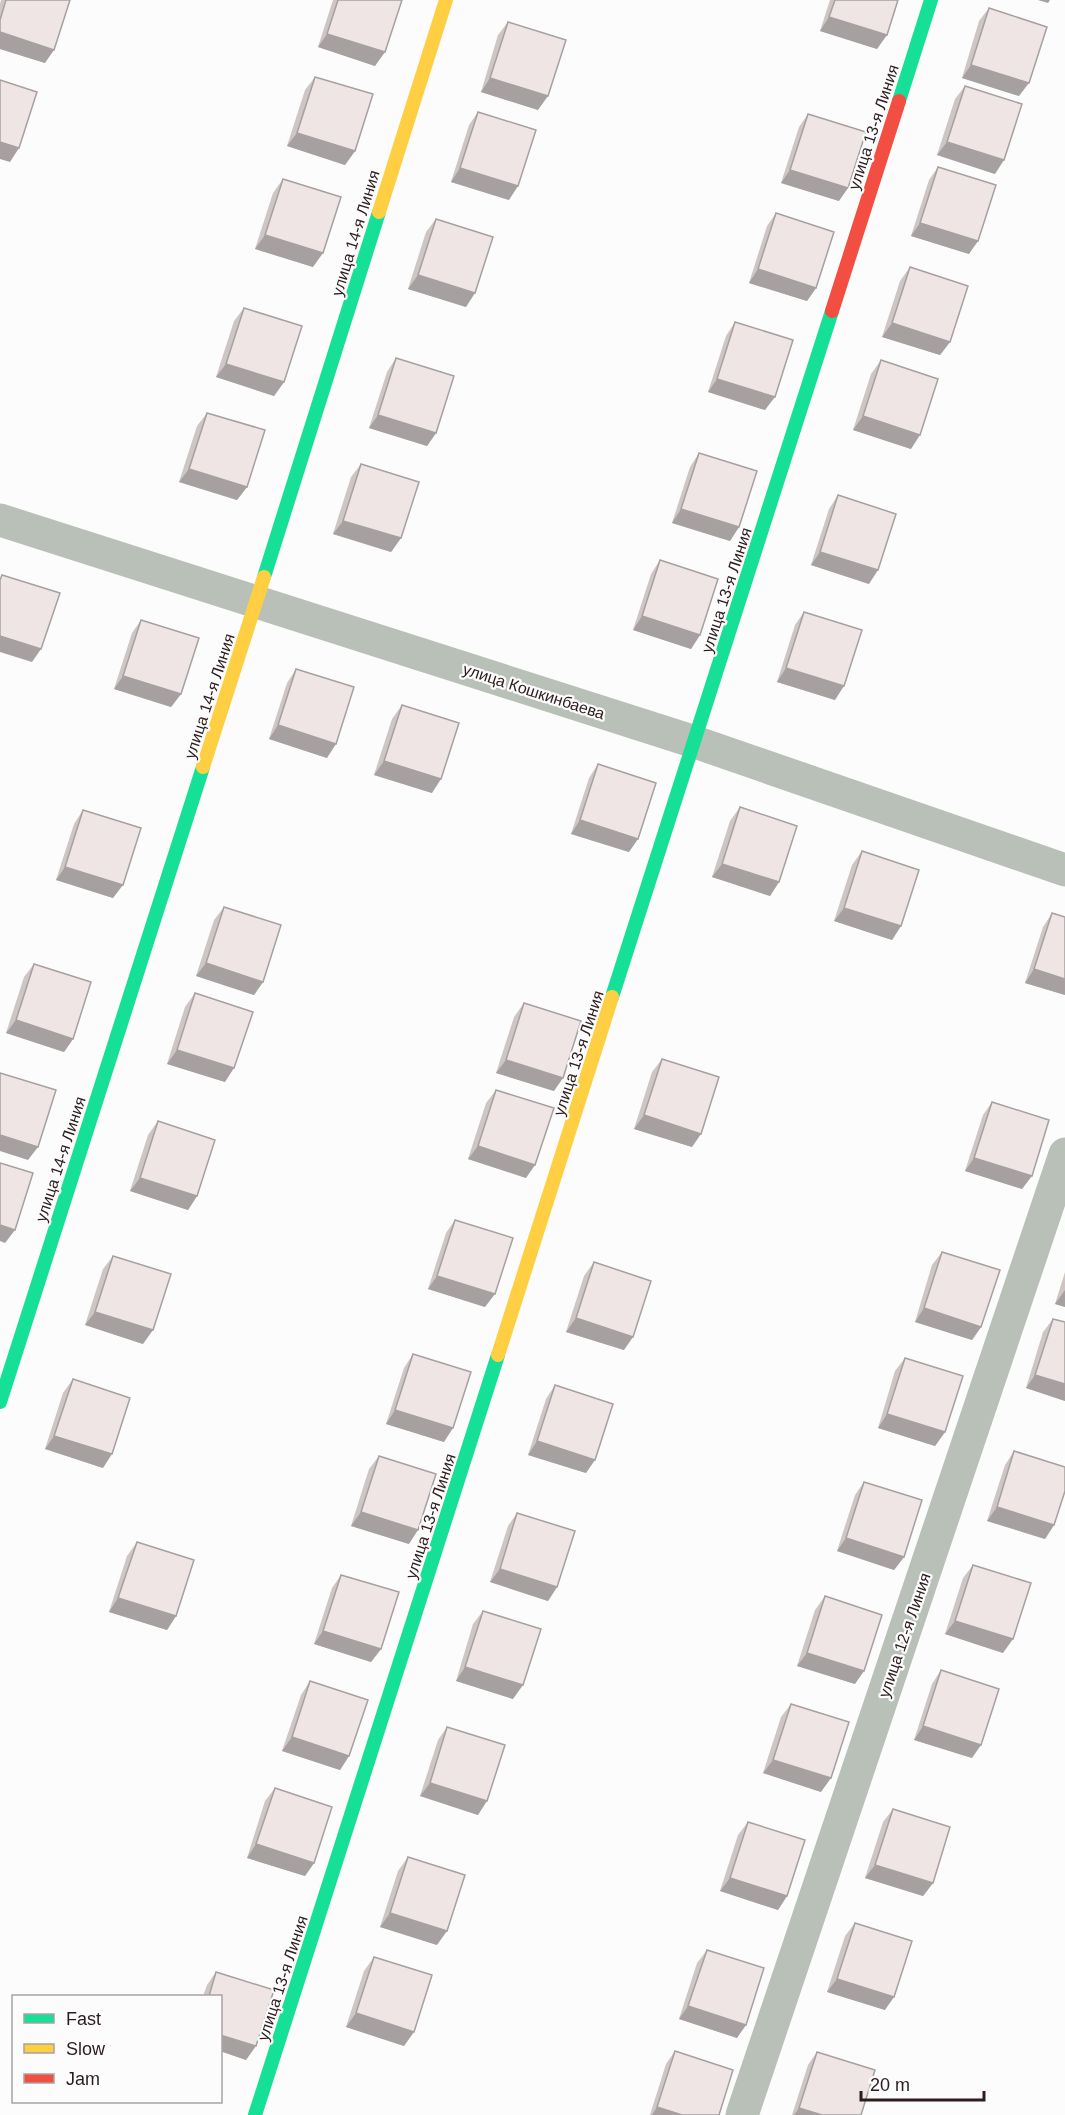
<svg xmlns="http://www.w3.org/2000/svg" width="1065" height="2115" viewBox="0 0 1065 2115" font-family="Helvetica,sans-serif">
<rect width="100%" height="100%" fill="#fcfcfc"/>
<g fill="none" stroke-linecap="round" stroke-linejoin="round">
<g stroke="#b9c0b8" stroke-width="33">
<path d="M0 520 695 742 1065 870"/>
<path d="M742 2115 1065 1154"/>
</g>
<g stroke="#16e098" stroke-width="14">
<path d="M899 101 931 0"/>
<path d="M264 577 379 212"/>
<path d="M612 997 832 311"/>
<path d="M0 1402 203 767"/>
<path d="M255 2115 498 1355"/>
</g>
<g stroke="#ffcf43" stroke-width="14">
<path d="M379 212 446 0"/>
<path d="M203 767 264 577"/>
<path d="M498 1355 612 997"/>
</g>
<path stroke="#f24e42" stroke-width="14" d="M832 311 899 101"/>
</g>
<g fill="#cec5c5">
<path d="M1 0H70L45 63 0 49V4Z"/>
<path d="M333 0H402L375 66 318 47Z"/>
<path d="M830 0H898L877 49 820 31Z"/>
<path d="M989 8 1019 96 962 78 979 21Z"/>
<path d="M508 22 538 110 481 92 498 35Z"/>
<path d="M315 77 355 151 345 165 287 146 305 90Z"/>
<path d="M965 86 995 174 937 155 955 99Z"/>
<path d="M478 112 509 200 451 182 469 125Z"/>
<path d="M808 114 839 201 781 183 799 127Z"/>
<path d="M938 167 969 254 911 236 929 180Z"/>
<path d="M283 179 313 267 255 249 273 193Z"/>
<path d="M776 213 816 288 807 301 749 283 767 226Z"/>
<path d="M436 219 466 307 408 289 426 232Z"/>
<path d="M910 267 950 342 940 355 882 337 900 281Z"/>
<path d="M244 308 284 382 274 396 216 377 234 321Z"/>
<path d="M735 322 765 410 708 392 726 336Z"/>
<path d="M396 358 436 433 427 446 369 428 387 372Z"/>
<path d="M881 360 911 449 853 430 871 374Z"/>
<path d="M207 413 247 487 237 500 179 482 197 426Z"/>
<path d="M699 453 739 527 730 541 672 523 690 467Z"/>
<path d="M361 464 401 538 391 552 333 534 351 477Z"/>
<path d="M838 495 869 584 811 565 829 509Z"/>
<path d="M660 560 700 635 691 649 633 630 651 574Z"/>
<path d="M804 612 835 700 777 682 795 625Z"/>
<path d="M141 620 181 694 171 707 114 689 132 633Z"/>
<path d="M296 669 327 758 269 739 287 683Z"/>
<path d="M402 705 432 793 374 775 392 719Z"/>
<path d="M598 764 629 852 571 834 589 778Z"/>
<path d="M740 807 779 882 770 896 712 877 730 821Z"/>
<path d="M83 810 113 898 56 880 74 824Z"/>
<path d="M862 851 901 926 892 940 834 921 852 865Z"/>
<path d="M224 907 263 982 254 995 196 976 214 920Z"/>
<path d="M1052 913 1065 995 1025 983 1043 927Z"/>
<path d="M34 964 73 1039 64 1052 6 1033 24 977Z"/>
<path d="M195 993 225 1082 167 1064 185 1007Z"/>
<path d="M524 1003 554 1091 496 1073 514 1017Z"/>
<path d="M662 1059 692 1147 634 1129 652 1072Z"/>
<path d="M496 1090 526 1178 468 1159 486 1103Z"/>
<path d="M992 1102 1022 1189 965 1171 983 1115Z"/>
<path d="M158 1121 197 1196 188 1210 130 1191 148 1135Z"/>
<path d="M455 1220 485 1307 428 1289 446 1233Z"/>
<path d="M942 1252 981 1327 972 1340 915 1322 932 1265Z"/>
<path d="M113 1256 143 1344 85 1325 103 1269Z"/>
<path d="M594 1262 624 1350 566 1332 584 1276Z"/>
<path d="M1065 1272V1307L1055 1304Z"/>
<path d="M1053 1319 1065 1322V1401L1026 1388 1043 1332Z"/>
<path d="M413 1354 444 1442 386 1424 404 1368Z"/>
<path d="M905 1358 945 1432 935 1446 878 1428 895 1371Z"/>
<path d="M73 1379 103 1468 45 1449 63 1393Z"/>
<path d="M555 1385 586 1473 528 1455 546 1399Z"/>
<path d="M1014 1451 1054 1525 1045 1539 987 1521 1005 1465Z"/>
<path d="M379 1456 409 1544 351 1526 369 1469Z"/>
<path d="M864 1482 904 1557 894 1570 837 1551 855 1495Z"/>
<path d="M517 1513 557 1587 548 1601 490 1582 508 1526Z"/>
<path d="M137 1542 176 1616 167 1630 109 1612 127 1556Z"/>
<path d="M973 1565 1003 1653 945 1634 963 1578Z"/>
<path d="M341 1575 381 1649 371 1662 314 1644 332 1588Z"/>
<path d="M825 1596 855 1684 797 1666 815 1610Z"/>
<path d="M483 1611 513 1699 456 1681 473 1624Z"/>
<path d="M941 1670 972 1758 914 1740 932 1684Z"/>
<path d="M310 1681 349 1756 340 1770 282 1751 301 1695Z"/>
<path d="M791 1704 821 1792 763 1773 781 1717Z"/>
<path d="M447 1727 478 1815 420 1796 438 1740Z"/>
<path d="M275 1788 314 1863 305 1876 247 1858 265 1801Z"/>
<path d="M893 1809 933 1883 923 1896 865 1878 883 1822Z"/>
<path d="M748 1822 787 1896 778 1910 720 1891 738 1835Z"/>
<path d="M408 1857 437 1945 380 1927 398 1871Z"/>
<path d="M855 1923 885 2010 827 1992 845 1936Z"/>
<path d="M707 1950 737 2038 679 2019 697 1963Z"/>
<path d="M374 1957 404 2046 346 2027 364 1971Z"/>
<path d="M216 1972 246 2060 220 2051V1996H203L207 1985Z"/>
<path d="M675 2051 719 2115H650L666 2064Z"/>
<path d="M817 2052 861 2115H792L808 2065Z"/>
</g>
<g fill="#a7a0a0">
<path d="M1038 0H1050L1048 3Z"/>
<path d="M829 17 887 35 877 49 820 31Z"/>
<path d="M0 32 54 50 45 63 0 49Z"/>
<path d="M327 34 385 52 375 66 318 47Z"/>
<path d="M971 65 1029 83 1019 96 962 78Z"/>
<path d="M490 78 548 96 538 110 481 92Z"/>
<path d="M297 133 355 151 345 165 287 146Z"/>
<path d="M0 142 19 148 10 162 0 159Z"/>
<path d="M947 142 1004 160 995 174 937 155Z"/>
<path d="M460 168 518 186 509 200 451 182Z"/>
<path d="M790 170 848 188 839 201 781 183Z"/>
<path d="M920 223 978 241 969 254 911 236Z"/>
<path d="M265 235 323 253 313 267 255 249Z"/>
<path d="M758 269 816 288 807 301 749 283Z"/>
<path d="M418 275 475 293 466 307 408 289Z"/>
<path d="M892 323 950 342 940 355 882 337Z"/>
<path d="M226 364 284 382 274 396 216 377Z"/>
<path d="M717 379 775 397 765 410 708 392Z"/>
<path d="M378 415 436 433 427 446 369 428Z"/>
<path d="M863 416 920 435 911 449 853 430Z"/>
<path d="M189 469 247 487 237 500 179 482Z"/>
<path d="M681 509 739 527 730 541 672 523Z"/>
<path d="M343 521 401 538 391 552 333 534Z"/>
<path d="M820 552 878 570 869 584 811 565Z"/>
<path d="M642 616 700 635 691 649 633 630Z"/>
<path d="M0 636 41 649 32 662 0 652Z"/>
<path d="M786 668 844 686 835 700 777 682Z"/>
<path d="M123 676 181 694 171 707 114 689Z"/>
<path d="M278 725 336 744 327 758 269 739Z"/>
<path d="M384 761 441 779 432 793 374 775Z"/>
<path d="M580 820 638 839 629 852 571 834Z"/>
<path d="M722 864 779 882 770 896 712 877Z"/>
<path d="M65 867 123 885 113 898 56 880Z"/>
<path d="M844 908 901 926 892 940 834 921Z"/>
<path d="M206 963 263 982 254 995 196 976Z"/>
<path d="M1034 969 1065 979V995L1025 983Z"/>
<path d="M16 1020 73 1039 64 1052 6 1033Z"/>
<path d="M177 1050 234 1068 225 1082 167 1064Z"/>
<path d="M506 1060 563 1078 554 1091 496 1073Z"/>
<path d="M644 1115 701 1134 692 1147 634 1129Z"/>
<path d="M0 1135 38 1147 28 1160 0 1151Z"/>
<path d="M478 1146 535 1165 526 1178 468 1159Z"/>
<path d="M974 1158 1032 1176 1022 1189 965 1171Z"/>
<path d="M140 1178 197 1196 188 1210 130 1191Z"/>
<path d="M0 1225 15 1230 5 1243 0 1241Z"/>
<path d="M437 1276 495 1294 485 1307 428 1289Z"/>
<path d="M1065 1290V1307L1055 1304Z"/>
<path d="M924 1308 981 1327 972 1340 915 1322Z"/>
<path d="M95 1312 153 1330 143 1344 85 1325Z"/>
<path d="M576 1318 633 1337 624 1350 566 1332Z"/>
<path d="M1035 1375 1065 1384V1401L1026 1388Z"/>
<path d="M395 1410 453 1428 444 1442 386 1424Z"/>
<path d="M887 1414 945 1432 935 1446 878 1428Z"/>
<path d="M54 1436 112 1454 103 1468 45 1449Z"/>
<path d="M537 1441 595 1460 586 1473 528 1455Z"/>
<path d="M997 1507 1054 1525 1045 1539 987 1521Z"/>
<path d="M361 1512 418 1530 409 1544 351 1526Z"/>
<path d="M846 1538 904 1557 894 1570 837 1551Z"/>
<path d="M500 1569 557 1587 548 1601 490 1582Z"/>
<path d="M118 1598 176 1616 167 1630 109 1612Z"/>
<path d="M955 1621 1013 1639 1003 1653 945 1634Z"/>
<path d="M323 1631 381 1649 371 1662 314 1644Z"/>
<path d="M807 1653 864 1671 855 1684 797 1666Z"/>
<path d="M465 1667 523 1685 513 1699 456 1681Z"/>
<path d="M923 1726 981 1745 972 1758 914 1740Z"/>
<path d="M292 1737 349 1756 340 1770 282 1751Z"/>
<path d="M773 1760 831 1778 821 1792 763 1773Z"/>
<path d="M430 1783 487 1801 478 1815 420 1796Z"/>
<path d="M256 1844 314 1863 305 1876 247 1858Z"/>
<path d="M875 1865 933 1883 923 1896 865 1878Z"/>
<path d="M730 1878 787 1896 778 1910 720 1891Z"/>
<path d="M390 1913 447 1931 437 1945 380 1927Z"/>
<path d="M837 1979 894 1997 885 2010 827 1992Z"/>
<path d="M688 2006 746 2025 737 2038 679 2019Z"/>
<path d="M356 2013 414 2032 404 2046 346 2027Z"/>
<path d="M220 2035 256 2046 246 2060 220 2051Z"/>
<path d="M657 2107 682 2115H652Z"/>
<path d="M799 2108 822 2115H794Z"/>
</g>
<g fill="#efe5e5" stroke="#a7a0a0" stroke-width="1.5">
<path d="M6 0H70L54 50 0 32V20Z"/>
<path d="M338 0H402L385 52 327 34Z"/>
<path d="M835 0H898L887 35 829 17Z"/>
<path d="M989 8 1047 27 1029 83 971 65Z"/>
<path d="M508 22 566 40 548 96 490 78Z"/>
<path d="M315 77 373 94 355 151 297 133Z"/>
<path d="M0 80 37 92 19 148 0 142Z"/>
<path d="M965 86 1022 104 1004 160 947 142Z"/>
<path d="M478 112 536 130 518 186 460 168Z"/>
<path d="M808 114 866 132 848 188 790 170Z"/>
<path d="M938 167 996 185 978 241 920 223Z"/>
<path d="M283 179 341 197 323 253 265 235Z"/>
<path d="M776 213 834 232 816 288 758 269Z"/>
<path d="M436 219 493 237 475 293 418 275Z"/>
<path d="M910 267 968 286 950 342 892 323Z"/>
<path d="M244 308 302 326 284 382 226 364Z"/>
<path d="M735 322 793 340 775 397 717 379Z"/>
<path d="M396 358 454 376 436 433 378 415Z"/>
<path d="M881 360 938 379 920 435 863 416Z"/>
<path d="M207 413 265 430 247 487 189 469Z"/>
<path d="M699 453 757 471 739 527 681 509Z"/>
<path d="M361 464 419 482 401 538 343 521Z"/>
<path d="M838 495 896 514 878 570 820 552Z"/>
<path d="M660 560 718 579 700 635 642 616Z"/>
<path d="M2 575 60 593 41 649 0 636V580Z"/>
<path d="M804 612 862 630 844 686 786 668Z"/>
<path d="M141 620 199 638 181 694 123 676Z"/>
<path d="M296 669 354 687 336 744 278 725Z"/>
<path d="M402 705 459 723 441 779 384 761Z"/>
<path d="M598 764 656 783 638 839 580 820Z"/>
<path d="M740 807 797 826 779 882 722 864Z"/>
<path d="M83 810 141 828 123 885 65 867Z"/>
<path d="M862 851 919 870 901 926 844 908Z"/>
<path d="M224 907 281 925 263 982 206 963Z"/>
<path d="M1052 913 1065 917V979L1034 969Z"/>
<path d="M34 964 91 982 73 1039 16 1020Z"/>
<path d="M195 993 253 1012 234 1068 177 1050Z"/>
<path d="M524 1003 581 1021 563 1078 506 1060Z"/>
<path d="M662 1059 719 1077 701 1134 644 1115Z"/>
<path d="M0 1073 56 1090 38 1147 0 1135Z"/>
<path d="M496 1090 554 1108 535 1165 478 1146Z"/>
<path d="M992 1102 1049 1120 1032 1176 974 1158Z"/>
<path d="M158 1121 215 1140 197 1196 140 1178Z"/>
<path d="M0 1163 33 1173 15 1230 0 1225Z"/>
<path d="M455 1220 513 1238 495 1294 437 1276Z"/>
<path d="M942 1252 1000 1270 981 1327 924 1308Z"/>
<path d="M113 1256 171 1274 153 1330 95 1312Z"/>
<path d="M594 1262 651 1281 633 1337 576 1318Z"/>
<path d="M1053 1319 1065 1322V1384L1035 1375Z"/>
<path d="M413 1354 471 1372 453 1428 395 1410Z"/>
<path d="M905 1358 963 1376 945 1432 887 1414Z"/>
<path d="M73 1379 130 1398 112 1454 54 1436Z"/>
<path d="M555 1385 613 1404 595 1460 537 1441Z"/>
<path d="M1014 1451 1065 1467V1491L1054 1525 997 1507Z"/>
<path d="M379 1456 436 1474 418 1530 361 1512Z"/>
<path d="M864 1482 922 1500 904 1557 846 1538Z"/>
<path d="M517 1513 575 1531 557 1587 500 1569Z"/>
<path d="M137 1542 194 1560 176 1616 118 1598Z"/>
<path d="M973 1565 1031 1583 1013 1639 955 1621Z"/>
<path d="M341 1575 399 1592 381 1649 323 1631Z"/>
<path d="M825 1596 882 1615 864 1671 807 1653Z"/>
<path d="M483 1611 541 1629 523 1685 465 1667Z"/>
<path d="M941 1670 999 1689 981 1745 923 1726Z"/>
<path d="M310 1681 368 1700 349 1756 292 1737Z"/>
<path d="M791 1704 849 1722 831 1778 773 1760Z"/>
<path d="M447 1727 505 1745 487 1801 430 1783Z"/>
<path d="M275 1788 332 1807 314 1863 256 1844Z"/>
<path d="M893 1809 950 1827 933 1883 875 1865Z"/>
<path d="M748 1822 805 1840 787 1896 730 1878Z"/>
<path d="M408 1857 465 1875 447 1931 390 1913Z"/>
<path d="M855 1923 912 1941 894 1997 837 1979Z"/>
<path d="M707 1950 764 1968 746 2025 688 2006Z"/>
<path d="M374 1957 432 1975 414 2032 356 2013Z"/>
<path d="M216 1972 274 1990 256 2046 220 2035V1996H209Z"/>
<path d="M675 2051 733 2070 719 2115H682L657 2107Z"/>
<path d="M817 2052 875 2070 861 2115H822L799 2108Z"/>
</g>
<g text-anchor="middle" stroke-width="4.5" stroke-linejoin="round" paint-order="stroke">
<g font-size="16" fill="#2c1c1e" stroke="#fcfcfc">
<text transform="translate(873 127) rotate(-72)" y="6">улица 13-я Линия</text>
<text transform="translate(355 233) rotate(-73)" y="6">улица 14-я Линия</text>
<text transform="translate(726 590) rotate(-72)" y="6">улица 13-я Линия</text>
<text transform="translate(534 691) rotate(18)" y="6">улица Кошкинбаева</text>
<text transform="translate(209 696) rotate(-72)" y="6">улица 14-я Линия</text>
<text transform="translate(578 1053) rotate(-72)" y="6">улица 13-я Линия</text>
<text transform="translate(60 1159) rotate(-72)" y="6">улица 14-я Линия</text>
<text transform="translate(430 1516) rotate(-72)" y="6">улица 13-я Линия</text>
<text transform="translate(904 1635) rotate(-71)" y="6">улица 12-я Линия</text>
<text transform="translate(282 1978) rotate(-72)" y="6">улица 13-я Линия</text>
</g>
</g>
<rect x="12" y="1995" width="210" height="108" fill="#fcfcfc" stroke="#a9a2a3" stroke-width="1.5"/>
<rect x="24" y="2014" width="30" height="9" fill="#16e098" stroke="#a9a2a3" stroke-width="1.5"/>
<text x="66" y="2025" font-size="18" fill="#2c1c1e">Fast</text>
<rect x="24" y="2044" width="30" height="9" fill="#ffcf43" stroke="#a9a2a3" stroke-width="1.5"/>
<text x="66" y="2055" font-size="18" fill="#2c1c1e">Slow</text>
<rect x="24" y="2074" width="30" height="9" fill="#f24e42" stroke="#a9a2a3" stroke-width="1.5"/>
<text x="66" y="2085" font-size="18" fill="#2c1c1e">Jam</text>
<path d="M861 2091v9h123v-9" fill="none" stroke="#2c1c1e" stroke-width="3"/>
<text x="870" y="2091" font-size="18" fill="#2c1c1e" stroke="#fcfcfc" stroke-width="4.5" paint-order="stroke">20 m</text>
</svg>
